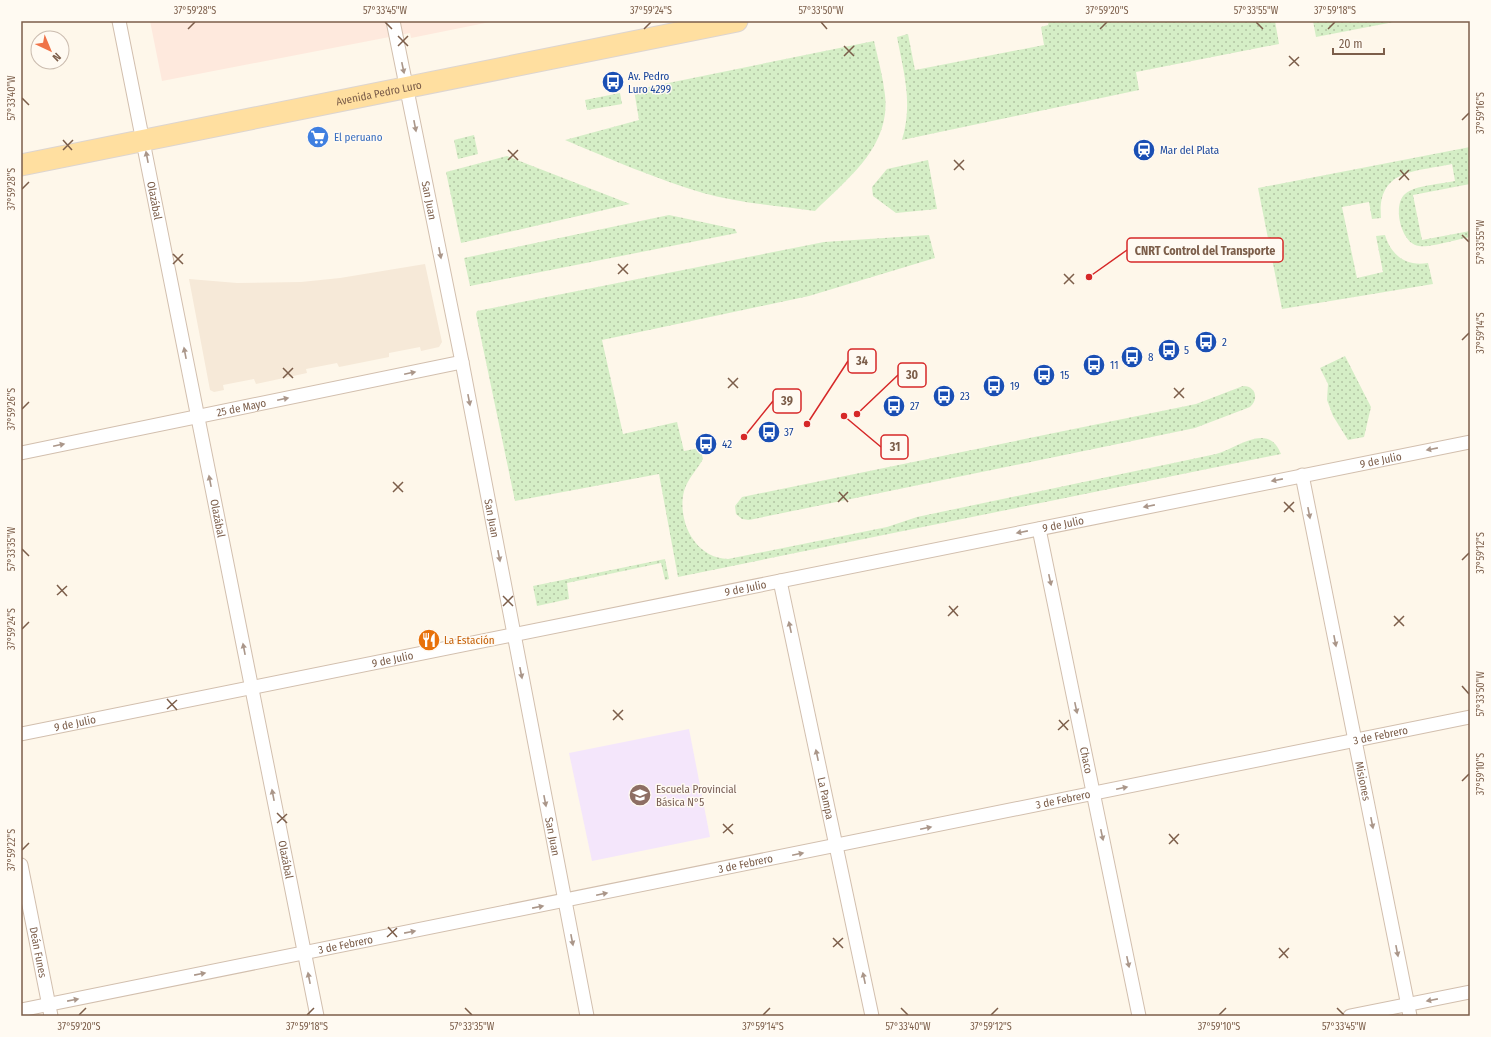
<svg xmlns="http://www.w3.org/2000/svg" width="1491" height="1037" viewBox="0 0 1491 1037" font-family="'Fira Sans Condensed',sans-serif">
<defs>
<pattern id="grass-dots" width="8" height="8" patternUnits="userSpaceOnUse"><rect width="8" height="8" fill="#d5eec6"/><path d="M2 2h.1M6 6h.1" fill="none" stroke="#b2c4a3" stroke-width="1.8" stroke-linecap="round"/></pattern>
</defs>
<rect width="100%" height="100%" fill="#fef7ea"/>
<path fill="#f6e9d8" d="M425 264 442 342 439 347 421 351 420 347 389 353V357L339 367 337 363 306 369 307 373 256 384 254 379 223 385 224 390 214 392 210 390 189 279 237 283 301 282 340 278Z"/>
<path fill="#fee9dd" d="M150 21H495L411 38 410 33 162 81Z"/>
<path fill="#f4e6fb" d="M689 729 710 837 592 861 569 753Z"/>
<g fill="url(#grass-dots)">
<path d="M1049 21H1275L1279 44 1136 72 1139 90 902 140C913 103 904 74 897 37L908 34 915 70 1044 45 1041 27 1048 25Z"/>
<path d="M1313 21H1399L1316 37Z"/>
<path d="M874 41C878 59 883 77 885 95 891 147 847 179 815 211 778 206 739 203 703 193 656 179 610 159 565 140L639 120 634 90Z"/>
<path d="M620 93 622 104 587 110 585 100Z"/>
<path d="M474 135 478 154 458 159 454 140Z"/>
<path d="M1470 147V184L1413 195 1422 240 1470 231V237C1458 239 1430 248 1419 246 1401 244 1392 205 1405 194 1415 185 1442 184 1455 181L1452 164C1415 172 1377 169 1381 218L1372 219 1369 202 1342 207 1357 278 1383 272 1376 236 1385 235C1391 255 1406 267 1428 263L1433 284 1282 309 1258 188Z"/>
<path d="M507 156 630 204 461 243 446 172Z"/>
<path d="M928 160 937 209 896 213 873 196 872 187 887 169Z"/>
<path d="M669 215 735 229 737 233 470 286 464 258Z"/>
<path d="M929 235 935 258 809 296 602 340 623 434 677 422 684 451 700 448 703 459C697 470 688 478 684 491 677 520 694 558 728 559L887 527 917 517 1216 454C1238 448 1268 421 1281 454L678 577 659 474 515 501 476 314 477 311 824 242Z"/>
<path d="M1345 356 1371 407 1364 437 1348 440 1333 416 1327 400 1328 384 1320 368Z"/>
<path d="M1243 386C1256 386 1259 399 1250 407L1195 428 749 520 742 519 736 514 735 506 742 497 1196 404Z"/>
<path d="M665 559 669 579 665 580 661 563 567 583 569 599 537 606 533 586Z"/>
</g>
<g fill="none" stroke-linecap="round" stroke-linejoin="round">
<g stroke="#d2bfae" stroke-width="15">
<g id="street">
<path id="s1" d="M119 21 317 1016"/>
<path id="s2" d="M393 21 462 362 587 1016"/>
<path id="s3" d="M21 453 462 362"/>
<path id="s4" d="M1302 475 1410 1016"/>
<path id="s5" d="M1039 529 1139 1016"/>
<path id="s6" d="M780 581 872 1016"/>
<path id="s7" d="M21 734 1470 442"/>
<path id="s8" d="M21 865 51 1016"/>
<path id="s9" d="M21 1010 1470 717"/>
<path d="M1350 1016 1470 992"/>
</g>
</g>
<g stroke="#ddd5d0" stroke-width="23">
<g id="primary">
<path id="s10" d="M21 165 737 21"/>
</g>
</g>
<use href="#street" stroke="#fff" stroke-width="13"/>
<use href="#primary" stroke="#ffdfa0" stroke-width="21"/>
</g>
<defs><path id="oneway-solid" d="M-6-.8H1V-3.2L6.5 0L1 3.2V.8H-6Z"/></defs>
<g fill="#aa9689">
<use href="#oneway-solid" transform="translate(403 68) rotate(78)"/>
<use href="#oneway-solid" transform="translate(415 126) rotate(79)"/>
<use href="#oneway-solid" transform="translate(147 157) rotate(-101)"/>
<use href="#oneway-solid" transform="translate(440 253) rotate(79)"/>
<use href="#oneway-solid" transform="translate(185 353) rotate(-101)"/>
<use href="#oneway-solid" transform="translate(410 373) rotate(-12)"/>
<use href="#oneway-solid" transform="translate(283 399) rotate(-12)"/>
<use href="#oneway-solid" transform="translate(469 400) rotate(79)"/>
<use href="#oneway-solid" transform="translate(59 445) rotate(-12)"/>
<use href="#oneway-solid" transform="translate(1432 449) rotate(169)"/>
<use href="#oneway-solid" transform="translate(1277 480) rotate(169)"/>
<use href="#oneway-solid" transform="translate(210 481) rotate(-101)"/>
<use href="#oneway-solid" transform="translate(1149 506) rotate(169)"/>
<use href="#oneway-solid" transform="translate(1309 513) rotate(79)"/>
<use href="#oneway-solid" transform="translate(1022 532) rotate(169)"/>
<use href="#oneway-solid" transform="translate(499 556) rotate(79)"/>
<use href="#oneway-solid" transform="translate(1050 580) rotate(78)"/>
<use href="#oneway-solid" transform="translate(790 627) rotate(-102)"/>
<use href="#oneway-solid" transform="translate(1335 641) rotate(79)"/>
<use href="#oneway-solid" transform="translate(244 649) rotate(-101)"/>
<use href="#oneway-solid" transform="translate(521 673) rotate(79)"/>
<use href="#oneway-solid" transform="translate(1076 708) rotate(78)"/>
<use href="#oneway-solid" transform="translate(817 755) rotate(-102)"/>
<use href="#oneway-solid" transform="translate(1122 788) rotate(-12)"/>
<use href="#oneway-solid" transform="translate(273 795) rotate(-101)"/>
<use href="#oneway-solid" transform="translate(545 801) rotate(79)"/>
<use href="#oneway-solid" transform="translate(1372 823) rotate(79)"/>
<use href="#oneway-solid" transform="translate(926 828) rotate(-12)"/>
<use href="#oneway-solid" transform="translate(1102 835) rotate(78)"/>
<use href="#oneway-solid" transform="translate(798 854) rotate(-12)"/>
<use href="#oneway-solid" transform="translate(602 894) rotate(-12)"/>
<use href="#oneway-solid" transform="translate(538 907) rotate(-11)"/>
<use href="#oneway-solid" transform="translate(410 932) rotate(-11)"/>
<use href="#oneway-solid" transform="translate(572 940) rotate(79)"/>
<use href="#oneway-solid" transform="translate(1397 951) rotate(79)"/>
<use href="#oneway-solid" transform="translate(1128 962) rotate(78)"/>
<use href="#oneway-solid" transform="translate(200 974) rotate(-11)"/>
<use href="#oneway-solid" transform="translate(309 978) rotate(-101)"/>
<use href="#oneway-solid" transform="translate(864 978) rotate(-102)"/>
<use href="#oneway-solid" transform="translate(73 1000) rotate(-11)"/>
<use href="#oneway-solid" transform="translate(1432 1000) rotate(169)"/>
</g>
<path fill="none" stroke="#7c5e4a" stroke-width="1.5" d="M385 22 392 29M821 22 827 29M1256 22 1263 29M188 29 195 22M644 29 651 22M1100 29 1107 22M1328 29 1335 22M398 36 408 46M398 46 408 36M844 46 854 56M844 56 854 46M1289 56 1299 66M1289 66 1299 57M22 98 29 105M1462 120 1469 113M63 140 72 150M63 150 73 140M508 150 518 160M508 160 518 150M954 160 964 170M954 170 964 160M1400 170 1409 180M1399 180 1409 170M22 189 29 182M1462 235 1469 242M173 254 183 264M173 264 183 254M618 264 628 274M618 274 628 264M1064 274 1074 284M1064 284 1074 274M1462 340 1469 333M283 368 293 378M283 378 293 368M728 378 738 388M728 388 738 378M1174 388 1184 398M1174 398 1184 388M22 409 29 402M393 482 403 492M393 492 403 482M839 492 848 502M838 502 848 492M1284 502 1294 512M1284 512 1294 502M22 549 29 556M1462 560 1469 553M57 585 67 596M57 595 67 586M503 596 513 606M503 606 513 596M949 606 958 616M948 616 958 606M1394 616 1404 626M1394 626 1404 616M22 629 29 622M1462 686 1469 694M167 699 177 710M167 709 177 700M613 710 623 720M613 720 623 710M1059 720 1068 730M1058 730 1069 720M1462 781 1469 774M277 813 287 823M277 823 287 814M723 824 733 834M723 833 733 824M1169 834 1178 844M1169 844 1179 834M22 850 29 843M388 927 397 937M387 937 397 928M833 938 843 948M833 947 843 938M1279 948 1288 958M1279 958 1289 948M465 1008 472 1015M901 1008 908 1015M1337 1008 1344 1015M79 1015 86 1008M307 1015 314 1008M763 1015 770 1008M991 1015 998 1008M1219 1015 1226 1008"/>
<defs>
<g id="bus-disc" transform="scale(1.15)"><circle r="9.5" fill="#1a4fb4" stroke="#fffaf2"/><path d="M-5-6H5V4H4V6H2V4H-2V6H-4V4H-5ZM-3.5-4V0h7V-4ZM-3.5 1.2v1.5H-2V1.2ZM2 1.2v1.5H3.5V1.2Z" fill="#fff"/></g>
<g id="supermarket-disc" transform="scale(1.15)"><circle r="9.5" fill="#3f7fe0" stroke="#fffaf2"/><path d="M-6-5.5h2.5l.6 2H6L4.5 2H-2.5L-4.4-4H-6ZM-1.5 3.2a1.3 1.3 0 1 0 .1 0ZM3 3.2a1.3 1.3 0 1 0 .1 0Z" fill="#fff"/></g>
<g id="station-disc" transform="scale(1.15)"><circle r="9.5" fill="#1a4fb4" stroke="#fffaf2"/><path d="M-3-6H3Q5-6 5-4V2Q5 4 3 4L4.5 6H3L1.5 4h-3L-3 6H-4.5L-3 4Q-5 4-5 2V-4Q-5-6-3-6ZM-3.5-4v3h7v-3ZM-3.5 1v1.5H-2V1ZM2 1v1.5H3.5V1Z" fill="#fff"/></g>
<g id="restaurant-disc" transform="scale(1.15)"><circle r="9.5" fill="#e8710a" stroke="#fffaf2"/><path d="M-5-6h1v4h1v-4h1v4h1v-4h1v5L-1.5 .5V6h-2V.5L-5-1ZM5-6V6H3V1.5H1.5Q1.5-4 5-6Z" fill="#fff"/></g>
<g id="school-disc" transform="scale(1.15)"><circle r="9.5" fill="#8d6e63" stroke="#fffaf2"/><path d="M0-5L7-2L0 1L-7-2ZM-4 1L0 2.5L4 1V4Q0 6-4 4Z" fill="#fff"/></g>
</defs>
<g fill-rule="evenodd">
<use href="#bus-disc" x="613" y="82"/>
<use href="#supermarket-disc" x="318" y="137"/>
<use href="#station-disc" x="1144" y="150"/>
<use href="#bus-disc" x="1206" y="342"/>
<use href="#bus-disc" x="1169" y="350"/>
<use href="#bus-disc" x="1132" y="357"/>
<use href="#bus-disc" x="1094" y="365"/>
<use href="#bus-disc" x="1044" y="375"/>
<use href="#bus-disc" x="994" y="386"/>
<use href="#bus-disc" x="944" y="396"/>
<use href="#bus-disc" x="894" y="406"/>
<use href="#bus-disc" x="769" y="432"/>
<use href="#bus-disc" x="706" y="444"/>
<use href="#restaurant-disc" x="429" y="640"/>
<use href="#school-disc" x="640" y="795"/>
</g>
<g text-anchor="middle" stroke-width="3" stroke-linejoin="round" paint-order="stroke">
<g font-size="11" fill="#164399" stroke="#fffaf2" text-anchor="start">
<text x="628" y="80">Av. Pedro<tspan x="628" dy="13">Luro 4299</tspan></text>
<text x="1160" y="154">Mar del Plata</text>
<text x="1222" y="346">2</text>
<text x="1184" y="354">5</text>
<text x="1148" y="361">8</text>
<text x="1110" y="369">11</text>
<text x="1060" y="379">15</text>
<text x="1010" y="390">19</text>
<text x="960" y="400">23</text>
<text x="910" y="410">27</text>
<text x="784" y="436">37</text>
<text x="722" y="448">42</text>
</g>
<g font-size="11" fill="#7c5e4a" stroke="#fffaf2">
<text dy="4" stroke="none"><textPath href="#s10" startOffset="365">Avenida Pedro Luro</textPath></text>
<text dy="4" stroke="none"><textPath href="#s2" startOffset="183">San Juan</textPath></text>
<text dy="4" stroke="none"><textPath href="#s1" startOffset="183">Olazábal</textPath></text>
<text dy="4" stroke="none"><textPath href="#s3" startOffset="225">25 de Mayo</textPath></text>
<text dy="4" stroke="none"><textPath href="#s7" startOffset="1387">9 de Julio</textPath></text>
<text dy="4" stroke="none"><textPath href="#s2" startOffset="507">San Juan</textPath></text>
<text dy="4" stroke="none"><textPath href="#s1" startOffset="507">Olazábal</textPath></text>
<text dy="4" stroke="none"><textPath href="#s7" startOffset="1063">9 de Julio</textPath></text>
<text dy="4" stroke="none"><textPath href="#s7" startOffset="739">9 de Julio</textPath></text>
<text dy="4" stroke="none"><textPath href="#s7" startOffset="379">9 de Julio</textPath></text>
<text dy="4" stroke="none"><textPath href="#s7" startOffset="55">9 de Julio</textPath></text>
<text dy="4" stroke="none"><textPath href="#s9" startOffset="1387">3 de Febrero</textPath></text>
<text dy="4" stroke="none"><textPath href="#s5" startOffset="236">Chaco</textPath></text>
<text dy="4" stroke="none"><textPath href="#s4" startOffset="312">Misiones</textPath></text>
<text dy="4" stroke="none"><textPath href="#s6" startOffset="222">La Pampa</textPath></text>
<text dy="4" stroke="none"><textPath href="#s9" startOffset="1063">3 de Febrero</textPath></text>
<text dy="4" stroke="none"><textPath href="#s2" startOffset="831">San Juan</textPath></text>
<text dy="4" stroke="none"><textPath href="#s1" startOffset="855">Olazábal</textPath></text>
<text dy="4" stroke="none"><textPath href="#s9" startOffset="739">3 de Febrero</textPath></text>
<text dy="4" stroke="none"><textPath href="#s9" startOffset="331">3 de Febrero</textPath></text>
<text dy="4" stroke="none"><textPath href="#s8" startOffset="89">Deán Funes</textPath></text>
</g>
<g font-size="11" fill="#366cbe" stroke="#fffaf2" text-anchor="start">
<text x="334" y="141">El peruano</text>
</g>
<g font-size="11" fill="#c56008" stroke="#fffaf2" text-anchor="start">
<text x="444" y="644">La Estación</text>
</g>
<g font-size="11" fill="#785e54" stroke="#fffaf2" text-anchor="start">
<text x="656" y="793">Escuela Provincial<tspan x="656" dy="13">Básica N°5</tspan></text>
</g>
</g>
<path fill="none" stroke="#d62828" stroke-width="1.5" d="M1089 277L1127 250M807 424L848 361M857 414L898 375M744 437L773 401M844 416L881 447"/>
<g fill="#d62828" stroke="#fffaf2" stroke-width="1.5">
<circle cx="1089" cy="277" r="4"/>
<circle cx="807" cy="424" r="4"/>
<circle cx="857" cy="414" r="4"/>
<circle cx="744" cy="437" r="4"/>
<circle cx="844" cy="416" r="4"/>
</g>
<g fill="#fffaf2" stroke="#d62828" stroke-width="1.5">
<rect x="1127" y="238" width="156" height="24" rx="4"/>
<rect x="848" y="349" width="28" height="24" rx="4"/>
<rect x="898" y="363" width="28" height="24" rx="4"/>
<rect x="773" y="389" width="28" height="24" rx="4"/>
<rect x="881" y="435" width="27" height="24" rx="4"/>
</g>
<g font-size="12" text-anchor="middle" font-weight="bold" fill="#7c5e4a">
<text x="1205" y="255">CNRT Control del Transporte</text>
<text x="862" y="365">34</text>
<text x="912" y="379">30</text>
<text x="787" y="405">39</text>
<text x="895" y="451">31</text>
</g>
<rect width="1491" height="1037" fill="none" stroke="#fffaf2" stroke-width="44"/>
<g transform="translate(50 50) rotate(136)"><circle r="19" fill="#fffaf2" stroke="#cbbcaf"/>
<path d="M0-3L7 15L0 10L-7 15Z" fill="#ef7348"/>
<text y="-6" font-size="11" font-weight="bold" text-anchor="middle" fill="#7c5e4a">N</text>
</g>
<path d="M1333 48v6h51v-6" fill="none" stroke="#7c5e4a" stroke-width="2"/>
<text x="1339" y="48" font-size="12" fill="#7c5e4a" stroke="#fffaf2" stroke-width="3" paint-order="stroke">20 m</text>
<rect x="22" y="22" width="1447" height="993" fill="none" stroke="#7c5e4a" stroke-width="1.5"/>
<g font-size="10" text-anchor="middle" fill="#7c5e4a">
<text x="195" y="14">37°59'28"S</text>
<text x="385" y="14">57°33'45"W</text>
<text x="651" y="14">37°59'24"S</text>
<text x="821" y="14">57°33'50"W</text>
<text x="1107" y="14">37°59'20"S</text>
<text x="1256" y="14">57°33'55"W</text>
<text x="1335" y="14">37°59'18"S</text>
<text transform="translate(11 98) rotate(-90)" y="4">57°33'40"W</text>
<text transform="translate(1480 113) rotate(-90)" y="4">37°59'16"S</text>
<text transform="translate(11 189) rotate(-90)" y="4">37°59'28"S</text>
<text transform="translate(1480 242) rotate(-90)" y="4">57°33'55"W</text>
<text transform="translate(1480 333) rotate(-90)" y="4">37°59'14"S</text>
<text transform="translate(11 409) rotate(-90)" y="4">37°59'26"S</text>
<text transform="translate(11 549) rotate(-90)" y="4">57°33'35"W</text>
<text transform="translate(1480 553) rotate(-90)" y="4">37°59'12"S</text>
<text transform="translate(11 629) rotate(-90)" y="4">37°59'24"S</text>
<text transform="translate(1480 694) rotate(-90)" y="4">57°33'50"W</text>
<text transform="translate(1480 774) rotate(-90)" y="4">37°59'10"S</text>
<text transform="translate(11 850) rotate(-90)" y="4">37°59'22"S</text>
<text x="79" y="1030">37°59'20"S</text>
<text x="307" y="1030">37°59'18"S</text>
<text x="472" y="1030">57°33'35"W</text>
<text x="763" y="1030">37°59'14"S</text>
<text x="908" y="1030">57°33'40"W</text>
<text x="991" y="1030">37°59'12"S</text>
<text x="1219" y="1030">37°59'10"S</text>
<text x="1344" y="1030">57°33'45"W</text>
</g>
</svg>
